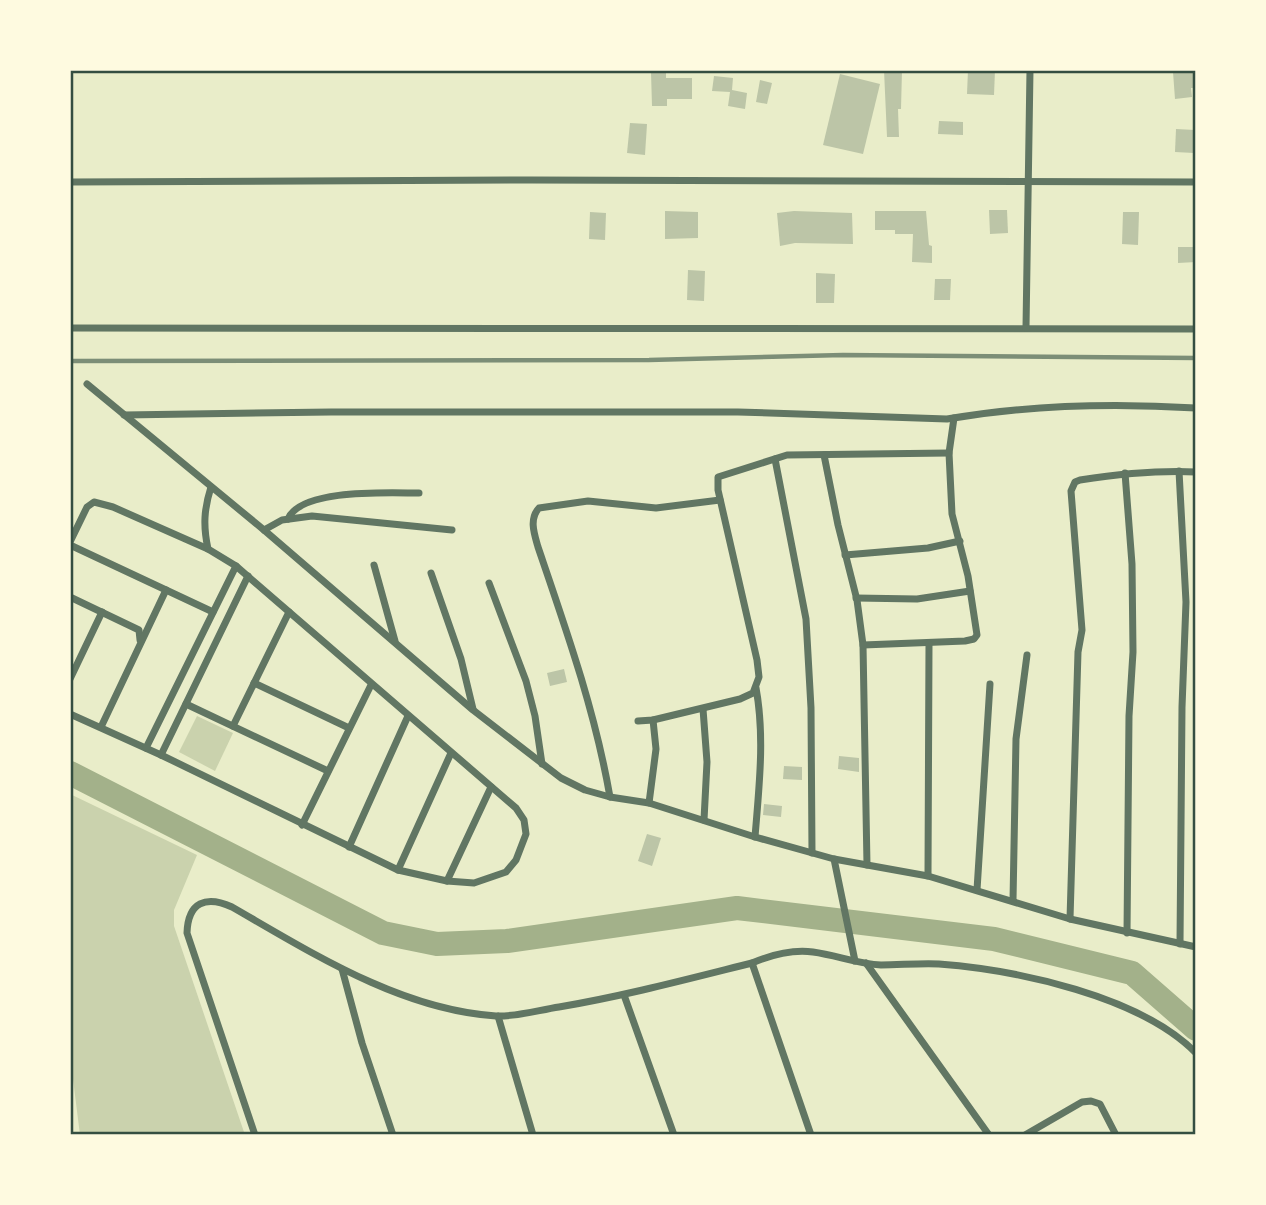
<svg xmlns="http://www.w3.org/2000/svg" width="1266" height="1205" viewBox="0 0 1266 1205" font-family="Quicksand,sans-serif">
<rect width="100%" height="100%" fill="#e9edc9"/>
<g fill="#cad2ad">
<path d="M197 716 233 733 215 771 179 752Z"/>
<path d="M70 794 197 855 174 910V926L245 1135H80L70 1055Z"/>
</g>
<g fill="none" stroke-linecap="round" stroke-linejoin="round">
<path stroke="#a3b18a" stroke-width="24" d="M70 773 383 933 437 944 507 941 737 908 994 939 1132 973 1196 1029"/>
</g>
<g fill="#bcc5a7">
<path d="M884 70H902L901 109H898L899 137H887Z"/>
<path d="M968 70H995L994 95 967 94Z"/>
<path d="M1196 70V88H1191L1192 97 1175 99 1173 72Z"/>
<path d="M666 71V78H692V99H667V106H652L651 72Z"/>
<path d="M840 74 880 84 863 154 823 145Z"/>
<path d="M714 76 733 78 732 90 747 93 745 109 728 106 730 92 712 91Z"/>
<path d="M760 80 772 83 767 104 756 102Z"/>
<path d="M939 121 963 122V135L938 134Z"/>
<path d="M630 123 647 124 645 155 627 153Z"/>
<path d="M1176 129 1195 130 1194 153 1175 152Z"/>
<path d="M989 210H1007L1008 233 990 234Z"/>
<path d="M665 211 698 212V238L665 239Z"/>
<path d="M794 211 852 213 853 244 795 243 780 246 777 213Z"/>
<path d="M875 211H926L929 245 932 246V263L912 262 913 234H895V230H875Z"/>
<path d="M590 212 606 213 605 240 589 239Z"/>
<path d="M1123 212H1139L1138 245 1122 244Z"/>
<path d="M1178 247H1196V262L1178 263Z"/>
<path d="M688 270 705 271 704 301 687 300Z"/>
<path d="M816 273 835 274 834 303H816Z"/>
<path d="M935 279H951L950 300H934Z"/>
<path d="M564 669 567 682 550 686 547 673Z"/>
<path d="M839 756 859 758V772L838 769Z"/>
<path d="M784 766 802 767V780L783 779Z"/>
<path d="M764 804 782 806 781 817 763 815Z"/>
<path d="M647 834 661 838 652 866 638 861Z"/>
</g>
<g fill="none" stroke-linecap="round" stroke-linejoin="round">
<g stroke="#617663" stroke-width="7">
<path d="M70 182 532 180 1196 182"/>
<path d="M70 328 1196 329"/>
<path d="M1026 328 1030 70"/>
<path d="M87 384 264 530 473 710 561 778 585 790 610 797 649 803 755 837 834 859 928 876 1070 919 1196 947"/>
<path d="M124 415 331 412H738L947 419C1028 405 1114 403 1196 408"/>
<path d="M824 455 838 525 857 600 863 645 867 865"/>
<path d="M775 459 806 619 811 708 812 853"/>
<path d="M1179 471 1186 602 1182 707 1180 944"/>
<path d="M1125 473 1132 564 1133 652 1129 716 1127 933"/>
<path d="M288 519C301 488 389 493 419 493"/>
<path d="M264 530 282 520 312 516 452 530"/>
<path d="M70 542 87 507 94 502 113 507 208 549 236 566 516 808 524 820 526 834 516 860 506 872 474 883 447 881 398 870 161 755 70 714"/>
<path d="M70 545 213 612"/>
<path d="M208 549C203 526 204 509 211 487"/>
<path d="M845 555 928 548 960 541"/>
<path d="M374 565 395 641"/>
<path d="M431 573 461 659 473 709"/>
<path d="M489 583 526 681 535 716 542 764"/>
<path d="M70 597 139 630 140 640"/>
<path d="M856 598 917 599 970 591"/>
<path d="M863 645 965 641 974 639 977 635 968 576 952 514 949 453 954 418"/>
<path d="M70 679 102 612"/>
<path d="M254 683 349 728"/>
<path d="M186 704 328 771"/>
<path d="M703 709 707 762 704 820"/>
<path d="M638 721 653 720 740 699 753 693 759 677 757 660 718 490V477L787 455 949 453"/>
<path d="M233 726 289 612"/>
<path d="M101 727 166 590"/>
<path d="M146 748 236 566"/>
<path d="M161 755 248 576"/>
<path d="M610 797C595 711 566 629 538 547 534 533 529 519 539 508L588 501 656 508 720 500"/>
<path d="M649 803 656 749 653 720"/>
<path d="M302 825 371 685"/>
<path d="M755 837C759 787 765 737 756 688"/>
<path d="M349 847 408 716"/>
<path d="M834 859 855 961"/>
<path d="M398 870 451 753"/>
<path d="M928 876 929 644"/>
<path d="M447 881 491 787"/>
<path d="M977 890 990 684"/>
<path d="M1013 901 1016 739 1027 655"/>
<path d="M1070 919 1078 652 1082 630 1071 491 1075 482 1080 480C1119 474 1156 470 1196 472"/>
<path d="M752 963 811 1135"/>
<path d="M866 963 989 1135"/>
<path d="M342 969 362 1043 393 1135"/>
<path d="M624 995 674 1135"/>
<path d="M498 1016 533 1135"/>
<path d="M255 1135 187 933C188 902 206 895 232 907 312 953 401 1010 496 1016 516 1017 539 1010 559 1007 624 996 688 979 752 963 771 955 791 949 813 952 836 955 858 964 881 965 900 965 920 963 939 964 1017 970 1140 996 1196 1053"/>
<path d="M1025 1135 1082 1102 1091 1101 1100 1104 1116 1135"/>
</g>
<path stroke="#7c8e77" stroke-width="4.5" d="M70 361 649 360 843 355 1196 358"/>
</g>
<rect width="1266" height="1205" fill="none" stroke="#fefae0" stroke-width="144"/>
<rect x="72" y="72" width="1122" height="1061" fill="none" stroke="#344e41" stroke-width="2.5"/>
</svg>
